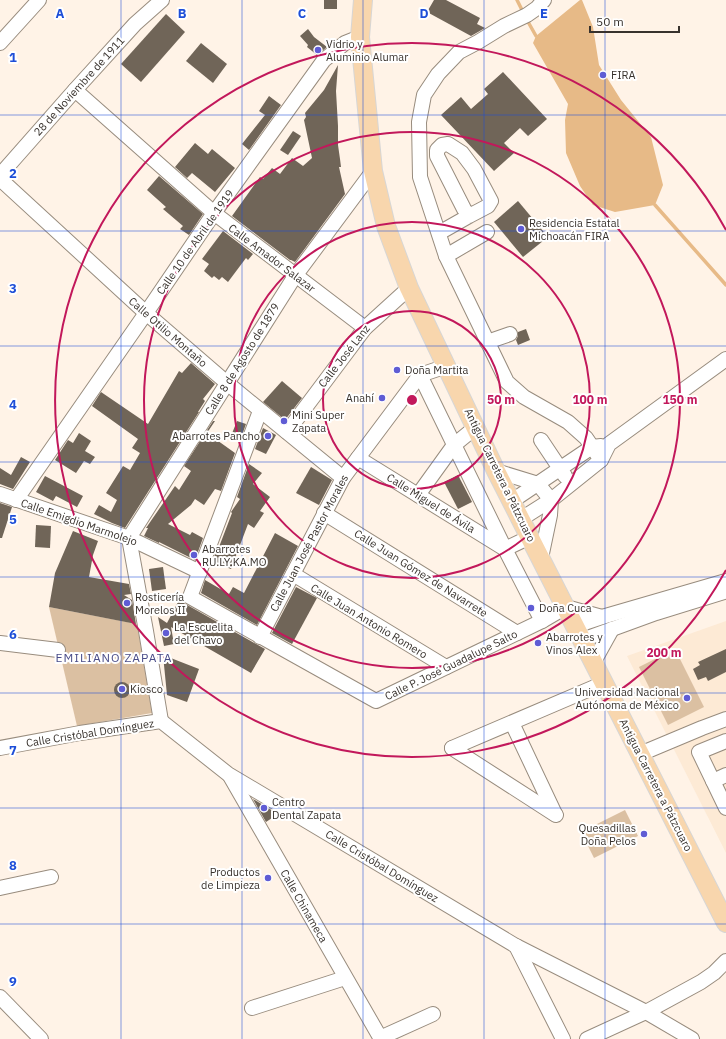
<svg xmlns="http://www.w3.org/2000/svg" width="726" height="1039" viewBox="0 0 726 1039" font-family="'IBM Plex Sans',sans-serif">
<rect width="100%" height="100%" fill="#fff3e7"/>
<path fill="#fdead5" d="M726 621V853L627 656Z"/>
<g fill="#dbc0a2">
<path d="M49 607 137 624 152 713 77 726Z"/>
<path d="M675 649 704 707 668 725 639 667Z"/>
<path d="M625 810 638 836 594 858 581 832Z"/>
</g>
<path fill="#e7ba87" d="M580 0H582L593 27 599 65 621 100 651 137 663 185 655 205 615 212 593 205 580 186 566 153 565 120 568 104 533 43 536 36Z"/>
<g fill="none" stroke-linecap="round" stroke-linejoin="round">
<g stroke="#e7ba87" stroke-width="3.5">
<path d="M517 0 524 14"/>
<path d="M527 20 536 36"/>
<path d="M655 205 726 285"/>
</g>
</g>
<g fill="#706558">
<rect x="324" y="0" width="13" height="9"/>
<path d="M434 0H446L480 18 477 24 485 28 471 36 427 12Z"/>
<path d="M166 14 185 32 141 82 121 64Z"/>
<path d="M308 29 314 37 327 47 317 55 307 47 308 45 300 36Z"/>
<path d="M201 43 227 64 213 83 186 61Z"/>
<path d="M338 65 336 91 338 126V145L340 159 341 167H339L345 194 295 262 291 260H290L232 216 260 177 263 179 272 168 280 174 292 158 303 166 312 158 304 120 306 117 305 113 324 90Z"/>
<path d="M503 72 547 119 528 136 520 128 504 143 514 153 494 171 441 115 461 97 471 109 488 94 484 89Z"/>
<path d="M269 96 281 105 249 150 242 144 265 115 259 111Z"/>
<path d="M293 131 301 136 288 155 280 150Z"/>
<path d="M195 143 208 154 212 149 235 168 215 192 192 173 187 178 175 167Z"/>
<path d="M159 176 203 214 189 235 180 229 183 226 163 209 166 207 147 190Z"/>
<path d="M518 201 548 237 523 257 494 222Z"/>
<path d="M223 231 253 254 248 260 246 258 228 282 222 277 219 280 214 276 212 278 204 271 209 264 202 259Z"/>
<path d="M526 329 530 340 518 345 516 340 518 336V332Z"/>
<path d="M191 363 215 384 203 399 205 401 198 412H199L125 528 112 523 94 514 99 505 111 512 117 500 106 493 123 466 130 470 140 453 132 448 138 439 92 406 101 392 148 424 179 371 182 373Z"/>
<path d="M282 381 302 398 285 420 263 402Z"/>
<path d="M213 421H215L207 433 235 453 221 491 215 489 204 505 195 499 191 505 168 524 190 535 192 532 203 538 195 560 159 542V543L144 536 148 528H146L175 486 179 490 191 471 184 466Z"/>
<path d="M237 421 246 424 240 441 231 436Z"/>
<path d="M263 428 276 435 266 454 255 449Z"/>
<path d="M79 433 91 441 85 451 95 457 90 464 84 461 76 473 55 460 68 440 73 443Z"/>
<path d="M21 457 30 462 13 489 0 484V468L11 475Z"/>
<path d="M249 464 262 473 253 484 270 497 260 511 264 513 254 528 248 524 231 569 212 562 218 547H219L232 513 231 512 240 499 237 497Z"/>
<path d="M311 467 332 480 319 505 296 493Z"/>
<path d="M458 475 472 502 458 509 444 482Z"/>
<path d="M45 476 83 496 77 507 56 496 53 501 36 492Z"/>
<path d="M0 503 12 507 2 538H0Z"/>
<path d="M36 525 51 526 50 548 35 547Z"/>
<path d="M73 531 98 541 93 555 89 577 129 584 131 594 124 595 132 600 136 624 49 607 55 573Z"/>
<path d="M275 533 298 546 257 625 201 593 205 580 229 594 233 587 244 593Z"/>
<path d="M163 567 166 589 152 591 149 569Z"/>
<path d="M296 587 317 598 292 644 272 633Z"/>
<path d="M178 602H182L189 606 265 649 251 673 171 627 174 644 164 646 158 617 167 623Z"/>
<path d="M726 649V672L708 681 706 677 698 680 693 669 700 665 698 662Z"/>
<path d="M163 655 199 669 187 702 167 695Z"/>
<circle cx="122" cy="690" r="8"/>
<path d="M253 799 278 814 266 822Z"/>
</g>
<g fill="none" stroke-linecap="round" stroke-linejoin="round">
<g stroke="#988c7e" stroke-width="16">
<g id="minor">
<path d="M544 0 537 8 527 15 504 26 478 42 459 52 438 74 424 95 419 122 420 177 446 256 507 382 524 397 568 422 586 438 601 460"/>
<path d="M0 43 39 0"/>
<path d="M75 90 214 213 365 328"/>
<path d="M0 175 75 90 135 24 162 0"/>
<path d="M0 179 146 313 227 383 343 478"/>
<path d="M439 233 469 216 488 206 491 201 474 169 462 153 448 144 442 145 437 150V156L464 209 469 216"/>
<path d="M446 256 487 232"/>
<path d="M487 342 510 334"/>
<path d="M420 375 505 549 542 621"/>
<path d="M420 375 447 366"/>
<path d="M260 411 190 597 376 701 542 621 566 607 602 617"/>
<path d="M287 432 365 328 409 288"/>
<path d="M541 440 565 476"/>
<path d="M358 458 505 549 530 537"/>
<path d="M496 471 538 484 551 500 550 515 541 558"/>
<path d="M0 494 129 538 200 572"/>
<path d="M418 495 454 445 476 427"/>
<path d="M16 500 146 313 214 213 324 60 345 43 360 37"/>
<path d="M512 501 592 447 601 446"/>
<path d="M324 513 517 633"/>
<path d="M521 519 551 500 601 460 609 444 726 359"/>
<path d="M293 574 446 667"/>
<path d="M575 626 602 617 726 581"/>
<path d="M260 637 343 478 420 375"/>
<path d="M582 640 656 613 724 592"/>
<path d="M0 643 58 650"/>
<path d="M594 664 597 656 612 629"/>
<path d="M161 721 146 631 129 538 295 276 373 171"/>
<path d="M512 723 555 814"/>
<path d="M726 741 699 752 726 808"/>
<path d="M0 748 80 733 161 721 228 774 516 946 646 1012 692 1039"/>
<path d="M452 748 604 683"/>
<path d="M452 748 556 815"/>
<path d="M640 754 702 728 726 719"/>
<path d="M230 776 381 1039"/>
<path d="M713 781 726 775"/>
<path d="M0 888 51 877"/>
<path d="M516 946 563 1039"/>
<path d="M0 997 41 1039"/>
<path d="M252 1008 345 978"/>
<path d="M380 1038 433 1014"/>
<path d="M587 1039 646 1012 701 982 714 973 726 961"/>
</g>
</g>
<g stroke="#d7d6d5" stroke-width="20">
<path id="major" d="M363 0 360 37 373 171 386 226 409 288 496 471 726 923"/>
</g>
<use href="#minor" stroke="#fff" stroke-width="14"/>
<use href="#major" stroke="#f8d6ad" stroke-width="18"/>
</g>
<path fill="none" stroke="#1d4ed8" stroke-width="1" stroke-opacity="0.55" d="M121 0V1039M242 0V1039M363 0V1039M484 0V1039M605 0V1039M0 115H726M0 231H726M0 346H726M0 462H726M0 577H726M0 693H726M0 808H726M0 924H726"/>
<g fill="none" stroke="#c2185b" stroke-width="2">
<circle cx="412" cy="400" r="89"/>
<circle cx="412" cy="400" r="178"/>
<circle cx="412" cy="400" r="268"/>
<path d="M726 570A357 357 0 1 1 726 230"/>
</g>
<g fill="#5f5cd4" stroke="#fff" stroke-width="1.5">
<circle cx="318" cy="50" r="4"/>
<circle cx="603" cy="75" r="4"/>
<circle cx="521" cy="229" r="4"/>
<circle cx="397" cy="370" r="4"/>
<circle cx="382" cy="398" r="4"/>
<circle cx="284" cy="421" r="4"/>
<circle cx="268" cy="436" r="4"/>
<circle cx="194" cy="555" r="4"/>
<circle cx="127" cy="603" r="4"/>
<circle cx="531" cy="608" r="4"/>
<circle cx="166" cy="633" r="4"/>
<circle cx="538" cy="643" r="4"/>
<circle cx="122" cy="689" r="4"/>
<circle cx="687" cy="698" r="4"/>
<circle cx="264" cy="808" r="4"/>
<circle cx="644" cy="834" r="4"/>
<circle cx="268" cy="878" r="4"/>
</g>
<g text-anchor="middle" stroke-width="4" stroke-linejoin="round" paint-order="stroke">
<g font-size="11" fill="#38322d" stroke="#fff" text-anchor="start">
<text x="326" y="48">Vidrio y<tspan x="326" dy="13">Aluminio Alumar</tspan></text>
<text x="611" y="79">FIRA</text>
<text x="529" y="227">Residencia Estatal<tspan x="529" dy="13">Michoacán FIRA</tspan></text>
<text x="405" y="374">Doña Martita</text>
<text x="374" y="402" text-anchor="end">Anahí</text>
<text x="292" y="419">Mini Super<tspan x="292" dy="13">Zapata</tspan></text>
<text x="260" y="440" text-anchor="end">Abarrotes Pancho</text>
<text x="202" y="553">Abarrotes<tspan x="202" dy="13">RU.LY.KA.MO</tspan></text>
<text x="135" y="601">Rosticería<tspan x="135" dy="13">Morelos II</tspan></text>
<text x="539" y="612">Doña Cuca</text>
<text x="174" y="631">La Escuelita<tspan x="174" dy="13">del Chavo</tspan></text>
<text x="546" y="641">Abarrotes y<tspan x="546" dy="13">Vinos Alex</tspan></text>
<text x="130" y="693">Kiosco</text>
<text x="679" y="696" text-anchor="end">Universidad Nacional<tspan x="679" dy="13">Autónoma de México</tspan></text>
<text x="272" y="806">Centro<tspan x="272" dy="13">Dental Zapata</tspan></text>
<text x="636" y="832" text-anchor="end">Quesadillas<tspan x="636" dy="13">Doña Pelos</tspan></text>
<text x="260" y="876" text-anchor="end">Productos<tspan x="260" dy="13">de Limpieza</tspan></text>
</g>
<g font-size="11" fill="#38322d" stroke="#fff">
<text transform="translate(79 86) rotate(-48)" y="4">28 de Noviembre de 1911</text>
<text transform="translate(195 242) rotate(-55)" y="4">Calle 10 de Abril de 1919</text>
<text transform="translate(272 258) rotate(37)" y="4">Calle Amador Salazar</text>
<text transform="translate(168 332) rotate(41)" y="4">Calle Otilio Montaño</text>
<text transform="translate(344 356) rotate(-52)" y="4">Calle José Lanz</text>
<text transform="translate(242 359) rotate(-58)" y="4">Calle 8 de Agosto de 1879</text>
<text transform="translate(500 475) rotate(64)" y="4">Antigua Carretera a Pátzcuaro</text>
<text transform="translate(431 503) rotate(32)" y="4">Calle Miguel de Ávila</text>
<text transform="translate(79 522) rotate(19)" y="4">Calle Emigdio Marmolejo</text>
<text transform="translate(309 543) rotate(-62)" y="4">Calle Juan José Pastor Morales</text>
<text transform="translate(421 573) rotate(32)" y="4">Calle Juan Gómez de Navarrete</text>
<text transform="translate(369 621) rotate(31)" y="4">Calle Juan Antonio Romero</text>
<text transform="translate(451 665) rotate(-26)" y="4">Calle P. José Guadalupe Salto</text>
<text transform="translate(90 733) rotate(-9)" y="4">Calle Cristóbal Domínguez</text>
<text transform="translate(656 785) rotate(63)" y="4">Antigua Carretera a Pátzcuaro</text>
<text transform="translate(382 866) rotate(31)" y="4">Calle Cristóbal Domínguez</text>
<text transform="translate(304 906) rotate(60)" y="4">Calle Chinameca</text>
</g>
<g font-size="12" letter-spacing="1" fill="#484b88" stroke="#fff">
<text x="114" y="662">EMILIANO ZAPATA</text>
</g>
</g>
<g font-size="13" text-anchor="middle" font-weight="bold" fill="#1d4ed8" stroke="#fff" stroke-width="4" stroke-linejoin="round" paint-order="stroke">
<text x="60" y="18">A</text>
<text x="182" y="18">B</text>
<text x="302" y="18">C</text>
<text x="424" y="18">D</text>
<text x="544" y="18">E</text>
<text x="13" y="62">1</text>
<text x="13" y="178">2</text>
<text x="13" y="293">3</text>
<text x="13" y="409">4</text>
<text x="13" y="524">5</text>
<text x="13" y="639">6</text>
<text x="13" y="755">7</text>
<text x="13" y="870">8</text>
<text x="13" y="986">9</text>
</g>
<circle cx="412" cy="400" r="6" fill="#c2185b" stroke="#fff" stroke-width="2"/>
<g font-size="12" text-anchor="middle" font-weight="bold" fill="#c2185b" stroke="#fff" stroke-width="4" stroke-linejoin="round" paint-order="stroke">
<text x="501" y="404">50 m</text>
<text x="590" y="404">100 m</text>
<text x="680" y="404">150 m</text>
<text x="664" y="657">200 m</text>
</g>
<path d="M590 26v6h89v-6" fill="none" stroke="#38322d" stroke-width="2"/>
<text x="596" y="26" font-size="12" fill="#38322d" stroke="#ffffff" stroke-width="3" paint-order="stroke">50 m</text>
</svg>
